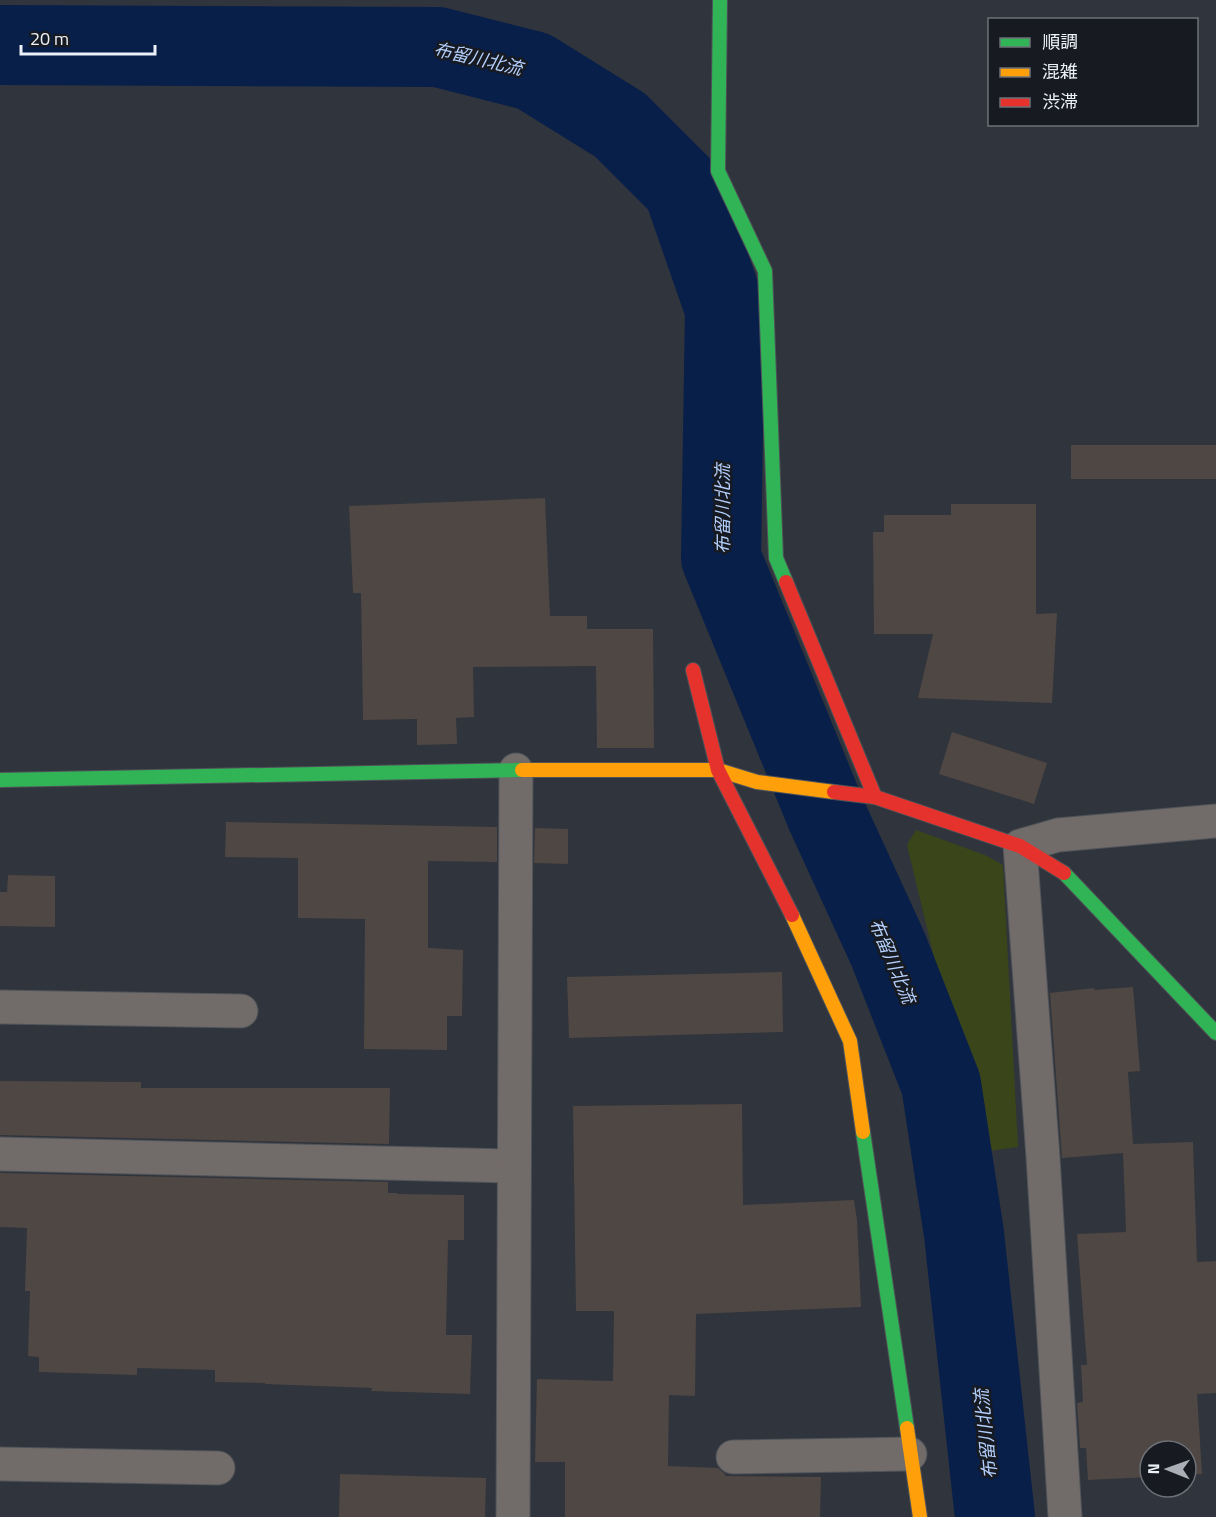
<svg xmlns="http://www.w3.org/2000/svg" width="1216" height="1517" viewBox="0 0 1216 1517" font-family="'Titillium Web','Noto Sans JP',sans-serif">
<rect width="100%" height="100%" fill="#30343c"/>
<path fill="#3b451a" d="M916 830 985 855 1003 865 1018 1147 981 1152 907 845Z"/>
<g fill="none" stroke-linecap="round" stroke-linejoin="round">
<path stroke="#081f4a" stroke-width="80" d="M0 45 438 47 533 71 620 125 683 188 725 309 721 558 826 814 888 949 941 1084 964 1234 995 1517"/>
</g>
<g fill="#4f4743">
<rect x="1071" y="445" width="145" height="34"/>
<path d="M545 498 550 616H587V629H653L654 748H597L596 666 473 667 474 717 456 718 457 744 417 745V719L363 720 361 593H353L349 506Z"/>
<path d="M951 504H1036V614L1057 613 1052 703 918 698 933 634H874L873 532H884V515H951Z"/>
<path d="M952 732 1047 763 1034 804 939 774Z"/>
<path d="M226 822 497 827V862L428 861V948L463 950 462 1016H447V1050L364 1049 365 919 298 918V858L225 857Z"/>
<path d="M535 828 568 829V864L534 863Z"/>
<path d="M8 875 55 876V927L0 926V892H7Z"/>
<path d="M782 972 783 1032 569 1038 567 977Z"/>
<path d="M1133 987 1140 1071 1128 1072 1133 1144 1193 1142 1197 1262 1216 1261V1393L1197 1394 1202 1474 1186 1475V1451H1150V1477L1088 1480 1086 1448H1080L1077 1403 1083 1402 1081 1365H1087L1077 1234 1126 1232 1123 1153 1062 1158 1050 993 1094 988V990Z"/>
<path d="M0 1081 141 1082V1088H390L389 1144 0 1135Z"/>
<path d="M742 1104 743 1205 854 1200 857 1220 861 1307 696 1314 695 1396 669 1395 668 1466 718 1468 725 1474V1476L821 1477 820 1517H565V1462H535L537 1379 613 1381 614 1311H576L573 1106Z"/>
<path d="M0 1173 388 1182V1193H397V1194L464 1195V1240H448L446 1335H472L470 1394 371 1391 372 1388 265 1384V1383L215 1382V1370L137 1368V1375L39 1372V1357L28 1356 30 1291H25L27 1228 0 1227Z"/>
<path d="M340 1474 486 1478 485 1517H339Z"/>
</g>
<g fill="none" stroke-linecap="round" stroke-linejoin="round">
<g stroke="#4f5359" stroke-width="35">
<g id="street">
<path d="M0 1007 241 1011"/>
<path d="M0 1154 514 1166"/>
<path d="M733 1457 910 1454"/>
<path d="M0 1464 218 1468"/>
<path d="M513 1517 516 770"/>
<path d="M1065 1517 1043 1157 1020 846 1058 835 1216 821"/>
</g>
</g>
<g stroke="#4f5359" stroke-width="16">
<g id="fast">
<path d="M720 0 718 171 765 271 776 558 786 582"/>
<path d="M0 780 522 770"/>
<path d="M1064 873 1216 1033"/>
<path d="M863 1132 907 1428"/>
</g>
</g>
<g stroke="#4f5359" stroke-width="16">
<g id="slow">
<path d="M522 770H718L757 782 834 792"/>
<path d="M792 915 850 1041 863 1132"/>
<path d="M907 1428 920 1517"/>
</g>
</g>
<g stroke="#4f5359" stroke-width="16">
<g id="jam">
<path d="M786 582 875 797"/>
<path d="M693 670 718 770 792 915"/>
<path d="M834 792 875 797 1020 846 1064 873"/>
</g>
</g>
<use href="#street" stroke="#716b69" stroke-width="33"/>
<use href="#fast" stroke="#30b455" stroke-width="14"/>
<use href="#slow" stroke="#ff9f0a" stroke-width="14"/>
<use href="#jam" stroke="#e5322d" stroke-width="14"/>
</g>
<g text-anchor="middle" stroke-width="5" stroke-linejoin="round" paint-order="stroke">
<g font-size="18" font-style="italic" fill="#b4d0fe" stroke="#171a21">
<text transform="translate(478 59) rotate(13)" y="6">布留川北流</text>
<text transform="translate(723 509) rotate(-90)" y="6">布留川北流</text>
<text transform="translate(892 961) rotate(67)" y="6">布留川北流</text>
<text transform="translate(986 1434) rotate(-96)" y="6">布留川北流</text>
</g>
</g>
<rect x="988" y="18" width="210" height="108" fill="#171a21" stroke="#6c7077" stroke-width="1.5"/>
<rect x="1000" y="38" width="30" height="9" fill="#30b455" stroke="#6c7077" stroke-width="1.5"/>
<text x="1042" y="48" font-size="18" fill="#ebf0f9">順調</text>
<rect x="1000" y="68" width="30" height="9" fill="#ff9f0a" stroke="#6c7077" stroke-width="1.5"/>
<text x="1042" y="78" font-size="18" fill="#ebf0f9">混雑</text>
<rect x="1000" y="98" width="30" height="9" fill="#e5322d" stroke="#6c7077" stroke-width="1.5"/>
<text x="1042" y="108" font-size="18" fill="#ebf0f9">渋滞</text>
<g transform="translate(1168 1469) rotate(271)"><circle r="28" fill="#171a21" stroke="#6c7077" stroke-width="1.5"/>
<path d="M0-4.5L10 22L0 15L-10 22Z" fill="#aaaeb7"/>
<text y="-9" font-size="16" font-weight="bold" text-anchor="middle" fill="#ebf0f9">N</text>
</g>
<path d="M21 45v9h134v-9" fill="none" stroke="#ebf0f9" stroke-width="3"/>
<text x="30" y="45" font-size="18" fill="#ebf0f9" stroke="#171a21" stroke-width="4.5" paint-order="stroke">20 m</text>
</svg>
